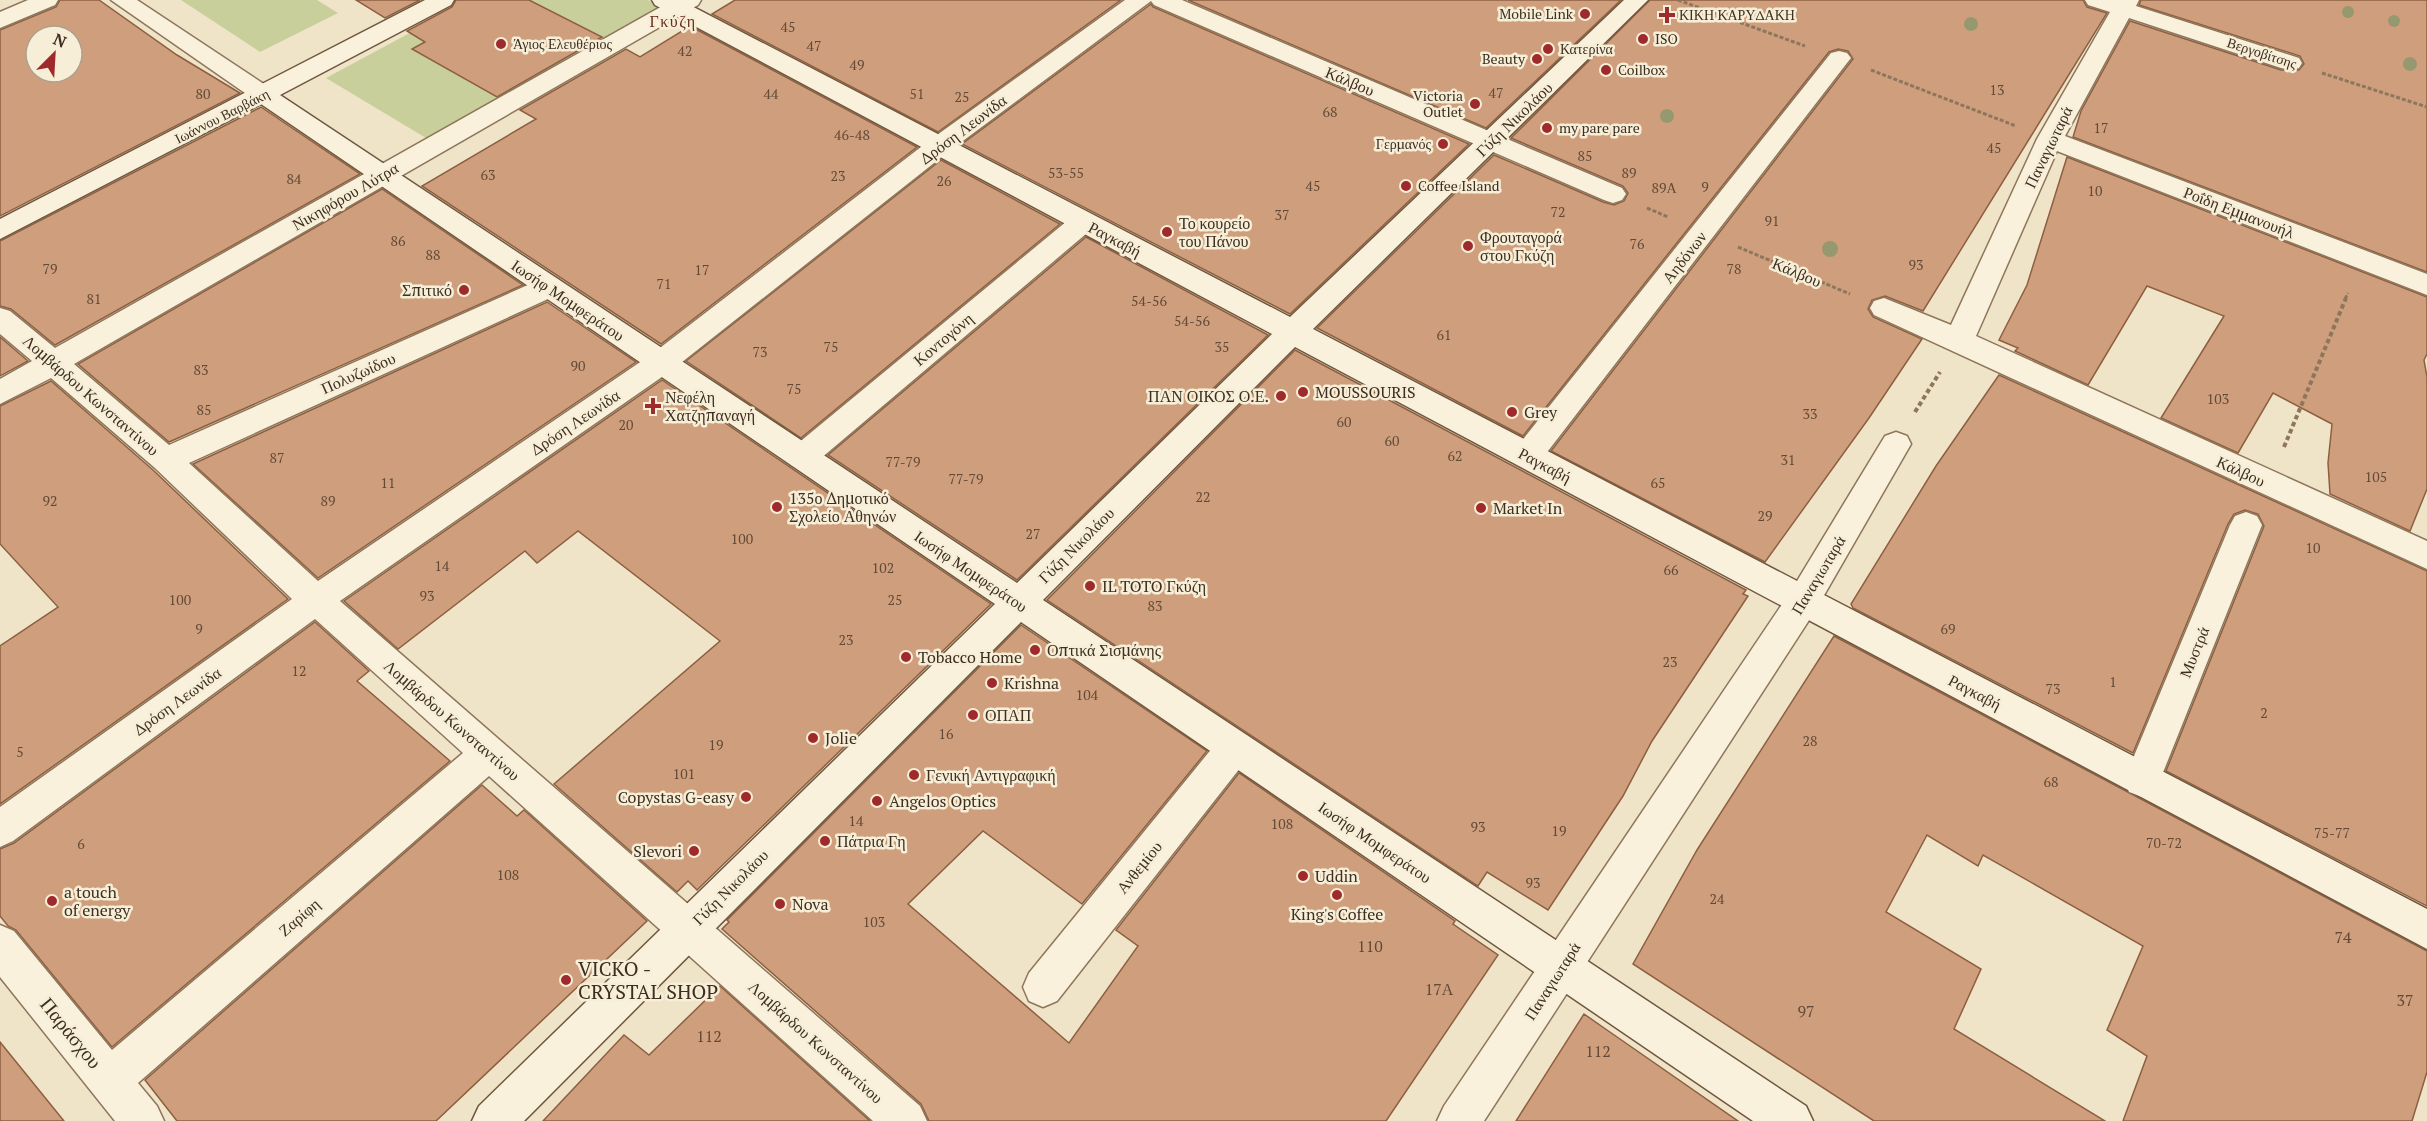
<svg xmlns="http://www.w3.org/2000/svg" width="2427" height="1121" viewBox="0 0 2427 1121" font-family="'PT Serif',serif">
<rect width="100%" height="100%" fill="#f0e4c8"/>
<g fill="#c9cf9b">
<path d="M181 0H317L338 13 260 52Z"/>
<path d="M471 0H648L665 9 436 144 326 78Z"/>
</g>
<g fill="#cf9f7d" stroke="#8d5f41" stroke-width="1.5" fill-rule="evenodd">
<path d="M60 0H99L177 55 240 93 0 216V30L56 7ZM36 36H72V72H36Z"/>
<path d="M356 0H420L385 18Z"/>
<path d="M456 0H529L602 37 497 97 412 49 425 42 407 31 452 7Z"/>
<path d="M735 0H1121L938 132 712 14Z"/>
<path d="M1188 0H1621L1486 128Z"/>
<path d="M1650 0H2083L2087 7 2107 13 1923 311 1885 296 1872 300 1868 309 1873 317 1922 339 1869 418 1765 562 1551 451 1853 59 1848 51 1838 49 1829 52 1523 436 1317 328 1494 155 1603 202 1614 205 1624 201 1628 193 1623 186 1511 138Z"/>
<path d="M2141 0H2427V272L2073 137 2081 111 2130 21 2281 70H2299L2304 64 2300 56 2139 5Z"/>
<path d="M1151 4 1153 7 1469 144 1290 314 962 144Z"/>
<path d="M690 26 917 147 661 344 422 186 536 119 520 110 626 49 640 57Z"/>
<path d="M261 107 360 174 55 345 11 309 0 306V241Z"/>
<path d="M2067 157 2427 297V354L2424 360 2427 377V489L2410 531 2330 494 2328 463 2332 424 2273 393 2238 453 2161 418 2224 316 2147 286 2088 385 2015 351 2018 348 1999 340 2027 285Z"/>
<path d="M941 160 1060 224 801 438 686 361Z"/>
<path d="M382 189 523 285 169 442 78 364Z"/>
<path d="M1086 237 1268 335 1017 580 828 455Z"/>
<path d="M547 302 636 362 318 578 193 464Z"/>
<path d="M0 337 28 361 0 376Z"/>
<path d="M1295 350 1746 590 1743 594 1748 596 1652 741 1623 796 1548 910 1487 872 1478 886 1047 600Z"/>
<path d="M1999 375 2427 571V906L2166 771 2264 526 2258 514 2245 510 2234 514 2228 524 2133 753 1853 608 1851 604 1936 466Z"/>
<path d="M662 380 991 604 697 890 688 881 677 892 554 784 720 641 578 531 537 563 525 551 398 649 344 601Z"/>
<path d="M51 381 153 470 288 599 0 804V646L58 607 0 544V406Z"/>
<path d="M315 622 369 671 357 681 450 761 112 1047 16 930 8 926 0 916V849L14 843Z"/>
<path d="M1021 625 1207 751 1082 904 983 831 908 904 1069 1043 1138 946 1116 930 1239 773 1455 921 1453 924 1498 955 1386 1121H929L921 1104 722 929 729 922 727 920Z"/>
<path d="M1834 636 2427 951V1072L2412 1121H2123L2147 1056 2107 1030 2143 946 1983 855 1978 866 1927 835 1886 912 1981 969 1954 1029 2105 1121H1874L1633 964 1697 850Z"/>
<path d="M482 785 517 816 524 810 647 921 436 1121H177L145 1080Z"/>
<path d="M720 986 870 1121H543L624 1035 649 1055Z"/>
<path d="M1584 1014 1607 1030 1738 1121H1516Z"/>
<path d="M0 1042 64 1121H0Z"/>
</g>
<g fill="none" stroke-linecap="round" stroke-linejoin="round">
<g stroke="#8d765c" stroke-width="3">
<g id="street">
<path d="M28 0H58L55 5 0 28V12Z"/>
<path d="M111 0H137L273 90 276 95 273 100 264 102 255 100Z"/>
<path d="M673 0H701L698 5 74 364 169 445 539 280 549 277 559 280 563 287 559 294 189 463 318 581 652 354 930 140 1125 0H1182L1622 188 1626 194 1622 200 1613 203 1604 200 1154 5 1151 1 948 152 672 370 340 601 920 1106 927 1121H873L489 776 138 1083 157 1106 164 1121H115L0 977V925L14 931 112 1050 463 753 315 619 13 841 0 847V807L292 599 155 468 51 378 0 404V379L32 361 0 334V308L10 311 55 348Z"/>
<path d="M2085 0H2139L2136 6 2299 58 2302 63 2299 68 2290 70 2281 68 2129 18 2065 136 2427 274V295L2057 151 1976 336 2427 541V569L1874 315 1870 308 1874 301 1884 298 1951 325 2037 139 2110 12 2088 5Z"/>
<path d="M1839 51 1847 53 1851 58 1847 63 1538 464 1527 468 1516 464 1511 456 1516 448 1831 53Z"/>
<path d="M1083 213 1093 216 1096 222 1093 228 813 465 802 469 791 465 786 457 791 449 1073 216Z"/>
<path d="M1896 432 1907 436 1911 444 1815 611 1484 1121H1437L1444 1106 1791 591 1885 436Z"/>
<path d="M2246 512 2257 516 2262 525 2160 780 2155 792 2142 797 2129 792 2124 780 2230 525 2235 516Z"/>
<path d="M1235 731 1248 736 1253 747 1248 758 1057 1001 1043 1007 1029 1001 1023 987 1029 973 1222 736Z"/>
</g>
</g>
<g stroke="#6f573f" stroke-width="3">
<path id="secondary" d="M425 0H454L451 5 280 95 1017 583 1272 334 655 5 652 0H680L1290 317 1624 0H1648L1313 329 2427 909V949L1295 347 1043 600 1806 1106 1813 1121H1753L1021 622 524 1121H472L479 1106 995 604 261 104 0 239V219Z"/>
</g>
<g stroke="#8d765c" stroke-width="3" stroke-dasharray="4 2" stroke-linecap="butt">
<path d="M1678 0 1805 46"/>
<path d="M1871 70 2016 126"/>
<path d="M2322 73 2427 107"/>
<path d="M1647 208 1668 217"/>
<path d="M1738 247 1850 294"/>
<path d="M2345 299 2348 293"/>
</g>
<g stroke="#8d765c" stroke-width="4" stroke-dasharray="4.5 3" stroke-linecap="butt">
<path d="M1915 412 1940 372"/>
<path d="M2284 447 2346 298"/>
</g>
<use href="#street" fill="#faf1dc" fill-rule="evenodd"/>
<use href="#secondary" fill="#faf1dc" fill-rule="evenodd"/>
</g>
<g fill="#96986f">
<circle cx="2348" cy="12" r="6"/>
<circle cx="2394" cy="21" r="6"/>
<circle cx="1971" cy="24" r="7"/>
<circle cx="2410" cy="64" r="7"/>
<circle cx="1667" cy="116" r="7"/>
<circle cx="1830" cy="249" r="8"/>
</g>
<g fill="#9e2a2b" stroke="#f7eed8" stroke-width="2">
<circle cx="1585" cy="14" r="6"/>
<path d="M1664 6h6v6h6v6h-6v6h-6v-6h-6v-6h6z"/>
<circle cx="1643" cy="39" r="6"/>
<circle cx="501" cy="44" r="6"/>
<circle cx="1548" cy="49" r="6"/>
<circle cx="1537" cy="59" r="6"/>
<circle cx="1606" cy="70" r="6"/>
<circle cx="1475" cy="104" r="6"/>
<circle cx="1547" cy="128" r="6"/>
<circle cx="1443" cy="144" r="6"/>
<circle cx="1406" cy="186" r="6"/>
<circle cx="1167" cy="232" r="6"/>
<circle cx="1468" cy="246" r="6"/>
<circle cx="464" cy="290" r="6"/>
<circle cx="1303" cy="392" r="6"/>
<circle cx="1281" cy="396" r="6"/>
<path d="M650 397h6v6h6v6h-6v6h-6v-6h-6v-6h6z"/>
<circle cx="1512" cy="412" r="6"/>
<circle cx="777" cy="507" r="6"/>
<circle cx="1481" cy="508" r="6"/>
<circle cx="1090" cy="586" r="6"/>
<circle cx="1035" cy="650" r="6"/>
<circle cx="906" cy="657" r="6"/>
<circle cx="992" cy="683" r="6"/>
<circle cx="973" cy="715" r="6"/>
<circle cx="813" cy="738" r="6"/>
<circle cx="914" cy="775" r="6"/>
<circle cx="746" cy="797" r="6"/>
<circle cx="877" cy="801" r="6"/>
<circle cx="825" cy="841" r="6"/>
<circle cx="694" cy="851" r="6"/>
<circle cx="1303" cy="876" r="6"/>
<circle cx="1337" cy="895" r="6"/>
<circle cx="52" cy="901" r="6"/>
<circle cx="780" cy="904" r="6"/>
<circle cx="566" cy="980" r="6"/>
</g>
<g text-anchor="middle" stroke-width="5" stroke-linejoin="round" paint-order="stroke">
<g font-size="14" fill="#3d2e20" stroke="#f7eed8" text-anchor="start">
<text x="1573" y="19" text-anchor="end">Mobile Link</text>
<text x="1679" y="20">ΚΙΚΗ ΚΑΡΥΔΑΚΗ</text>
<text x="1655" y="44">ISO</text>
<text x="513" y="49">Άγιος Ελευθέριος</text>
<text x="1560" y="54">Κατερίνα</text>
<text x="1525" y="64" text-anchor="end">Beauty</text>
<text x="1618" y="75">Coilbox</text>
<text x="1463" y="101" text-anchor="end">Victoria<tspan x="1463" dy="16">Outlet</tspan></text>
<text x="1559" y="133">my pare pare</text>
<text x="1431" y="149" text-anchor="end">Γερμανός</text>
<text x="1418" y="191">Coffee Island</text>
</g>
<g font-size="14" fill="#624a37">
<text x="788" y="32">45</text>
<text x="814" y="51">47</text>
<text x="685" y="56">42</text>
<text x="857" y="70">49</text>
<text x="1997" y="95">13</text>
<text x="1496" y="98">47</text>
<text x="203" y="99">80</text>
<text x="771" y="99">44</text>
<text x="917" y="99">51</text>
<text x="962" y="102">25</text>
<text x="1330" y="117">68</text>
<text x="2101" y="133">17</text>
<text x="852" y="140">46-48</text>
<text x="1994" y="153">45</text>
<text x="1585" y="161">85</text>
<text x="1066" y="178">53-55</text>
<text x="1629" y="178">89</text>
<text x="488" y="180">63</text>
<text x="838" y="181">23</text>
<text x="294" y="184">84</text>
<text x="944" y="186">26</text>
<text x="1313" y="191">45</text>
<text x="1705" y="192">9</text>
<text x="1664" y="193">89Α</text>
<text x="2095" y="196">10</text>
<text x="1558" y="217">72</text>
<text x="1282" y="220">37</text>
<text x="1772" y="226">91</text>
<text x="398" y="246">86</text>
<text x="1637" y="249">76</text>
<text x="433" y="260">88</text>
<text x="1916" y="270">93</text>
<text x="50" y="274">79</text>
<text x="1734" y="274">78</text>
<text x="702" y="275">17</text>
<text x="664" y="289">71</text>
<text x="94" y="304">81</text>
<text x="1149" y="306">54-56</text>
<text x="1192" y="326">54-56</text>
<text x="1444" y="340">61</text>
<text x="831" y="352">75</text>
<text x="1222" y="352">35</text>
<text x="760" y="357">73</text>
<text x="578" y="371">90</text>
<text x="201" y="375">83</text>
<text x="794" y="394">75</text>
<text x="2218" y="404">103</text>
<text x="204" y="415">85</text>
<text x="1810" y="419">33</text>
<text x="1344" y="427">60</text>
<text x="626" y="430">20</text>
<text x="1392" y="446">60</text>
<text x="1455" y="461">62</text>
<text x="277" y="463">87</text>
<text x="1788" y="465">31</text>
<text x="903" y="467">77-79</text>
<text x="2376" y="482">105</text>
<text x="966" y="484">77-79</text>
<text x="388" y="488">11</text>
<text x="1658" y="488">65</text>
<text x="1203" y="502">22</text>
<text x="50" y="506">92</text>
<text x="328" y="506">89</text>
<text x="1765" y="521">29</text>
<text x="1033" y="539">27</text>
<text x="742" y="544">100</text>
<text x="2313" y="553">10</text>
<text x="442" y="571">14</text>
<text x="883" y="573">102</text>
<text x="1671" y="575">66</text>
<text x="427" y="601">93</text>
<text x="180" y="605">100</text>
<text x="895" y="605">25</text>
<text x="1155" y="611">83</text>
<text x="199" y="634">9</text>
<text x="1948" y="634">69</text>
<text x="846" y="645">23</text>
<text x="1670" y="667">23</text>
<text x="299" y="676">12</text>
<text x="2113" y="687">1</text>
<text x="2053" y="694">73</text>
<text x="1087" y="700">104</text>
<text x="2264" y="718">2</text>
<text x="946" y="739">16</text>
<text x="1810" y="746">28</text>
<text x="716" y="750">19</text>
<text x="20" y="757">5</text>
<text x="684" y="779">101</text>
<text x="2051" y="787">68</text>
<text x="856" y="826">14</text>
<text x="1282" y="829">108</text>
<text x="1478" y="832">93</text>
<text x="1559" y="836">19</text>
<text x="2332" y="838">75-77</text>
<text x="2164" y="848">70-72</text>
<text x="81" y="849">6</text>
<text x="508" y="880">108</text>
<text x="1533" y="888">93</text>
<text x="1717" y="904">24</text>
<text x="874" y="927">103</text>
</g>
<g font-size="14" fill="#3d2e20" stroke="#f7eed8">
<text transform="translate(2262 53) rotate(18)" y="5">Βεργοβίτσης</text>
<text transform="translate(222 116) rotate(-27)" y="5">Ιωάννου Βαρβάκη</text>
</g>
<g font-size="16" letter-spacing="1.5" fill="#6b2e1e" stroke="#f7eed8">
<text x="673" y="27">Γκύζη</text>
</g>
<g font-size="16" fill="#3d2e20" stroke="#f7eed8">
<text transform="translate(1350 81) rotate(23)" y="6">Κάλβου</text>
<text transform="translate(1514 119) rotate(-44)" y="6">Γύζη Νικολάου</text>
<text transform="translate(963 129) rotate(-37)" y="6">Δρόση Λεωνίδα</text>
<text transform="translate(2048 147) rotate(-64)" y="6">Παναγιωταρά</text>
<text transform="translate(345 196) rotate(-30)" y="6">Νικηφόρου Λύτρα</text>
<text transform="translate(2239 212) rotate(21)" y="6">Ροΐδη Εμμανουήλ</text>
<text transform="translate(1115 239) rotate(28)" y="6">Ραγκαβή</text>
<text transform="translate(1684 257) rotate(-52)" y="6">Αηδόνων</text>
<text transform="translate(1797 272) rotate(23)" y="6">Κάλβου</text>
<text transform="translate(568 300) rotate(34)" y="6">Ιωσήφ Μομφεράτου</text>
<text transform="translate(943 339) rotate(-40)" y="6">Κοντογόνη</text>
<text transform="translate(358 373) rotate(-24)" y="6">Πολυζωίδου</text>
<text transform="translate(91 395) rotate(41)" y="6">Λομβάρδου Κωνσταντίνου</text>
<text transform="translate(575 422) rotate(-34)" y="6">Δρόση Λεωνίδα</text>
<text transform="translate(1545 465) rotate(28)" y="6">Ραγκαβή</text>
<text transform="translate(2241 471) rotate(25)" y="6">Κάλβου</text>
<text transform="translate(1076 545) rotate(-45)" y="6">Γύζη Νικολάου</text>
<text transform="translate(971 571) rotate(34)" y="6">Ιωσήφ Μομφεράτου</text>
<text transform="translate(1818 575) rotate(-59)" y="6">Παναγιωταρά</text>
<text transform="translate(2194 652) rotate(-68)" y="6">Μυστρά</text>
<text transform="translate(1975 692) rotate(28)" y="6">Ραγκαβή</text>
<text transform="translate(177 701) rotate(-36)" y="6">Δρόση Λεωνίδα</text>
<text transform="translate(452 720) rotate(41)" y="6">Λομβάρδου Κωνσταντίνου</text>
<text transform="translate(1375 842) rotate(34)" y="6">Ιωσήφ Μομφεράτου</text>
<text transform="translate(1139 867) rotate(-51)" y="6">Ανθεμίου</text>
<text transform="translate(730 887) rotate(-45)" y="6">Γύζη Νικολάου</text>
<text transform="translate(299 917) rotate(-41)" y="6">Ζαρίφη</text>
<text transform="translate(1552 981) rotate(-57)" y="6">Παναγιωταρά</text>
<text transform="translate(816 1042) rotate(42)" y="6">Λομβάρδου Κωνσταντίνου</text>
</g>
<g font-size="16" fill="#3d2e20" stroke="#f7eed8" text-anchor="start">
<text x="1179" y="229">Το κουρείο<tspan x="1179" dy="18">του Πάνου</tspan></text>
<text x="1480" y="243">Φρουταγορά<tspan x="1480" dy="18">στου Γκύζη</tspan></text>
<text x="452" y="296" text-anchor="end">Σπιτικό</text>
<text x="1315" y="398">MOUSSOURIS</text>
<text x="1269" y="402" text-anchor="end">ΠΑΝ ΟΙΚΟΣ Ο.Ε.</text>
<text x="665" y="403">Νεφέλη<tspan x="665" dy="18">Χατζηπαναγή</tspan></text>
<text x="1524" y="418">Grey</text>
<text x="789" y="504">135ο Δημοτικό<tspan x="789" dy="18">Σχολείο Αθηνών</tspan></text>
<text x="1493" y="514">Market In</text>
<text x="1102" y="592">IL TOTO Γκύζη</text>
<text x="1047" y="656">Οπτικά Σισμάνης</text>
<text x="918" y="663">Tobacco Home</text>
<text x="1004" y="689">Krishna</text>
<text x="985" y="721">ΟΠΑΠ</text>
<text x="825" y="744">Jolie</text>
<text x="926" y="781">Γενική Αντιγραφική</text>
<text x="734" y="803" text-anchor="end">Copystas G-easy</text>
<text x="889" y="807">Angelos Optics</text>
<text x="837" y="847">Πάτρια Γη</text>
<text x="682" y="857" text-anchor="end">Slevori</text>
<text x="1315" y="882">Uddin</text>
<text x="64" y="898">a touch<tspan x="64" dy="18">of energy</tspan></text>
<text x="792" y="910">Nova</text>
<text x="1337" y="920" text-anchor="middle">King's Coffee</text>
</g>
<g font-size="16" fill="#624a37">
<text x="2343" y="943">74</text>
<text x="1370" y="952">110</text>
<text x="1439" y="995">17Α</text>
<text x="2405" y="1006">37</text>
<text x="1806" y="1017">97</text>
<text x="709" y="1042">112</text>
<text x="1598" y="1057">112</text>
</g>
<g font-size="20" fill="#3d2e20" stroke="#f7eed8" text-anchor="start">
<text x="578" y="976">VICKO -<tspan x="578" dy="23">CRYSTAL SHOP</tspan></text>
</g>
<g font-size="20" fill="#3d2e20" stroke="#f7eed8">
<text transform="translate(71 1033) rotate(51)" y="7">Παράσχου</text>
</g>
</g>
<g transform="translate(54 54) rotate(24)"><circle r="28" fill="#f7eed8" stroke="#ada18e" stroke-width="1.5"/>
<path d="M0-4.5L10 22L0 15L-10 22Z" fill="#9e2a2b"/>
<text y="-9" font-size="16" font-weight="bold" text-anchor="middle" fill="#3d2e20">N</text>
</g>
</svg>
